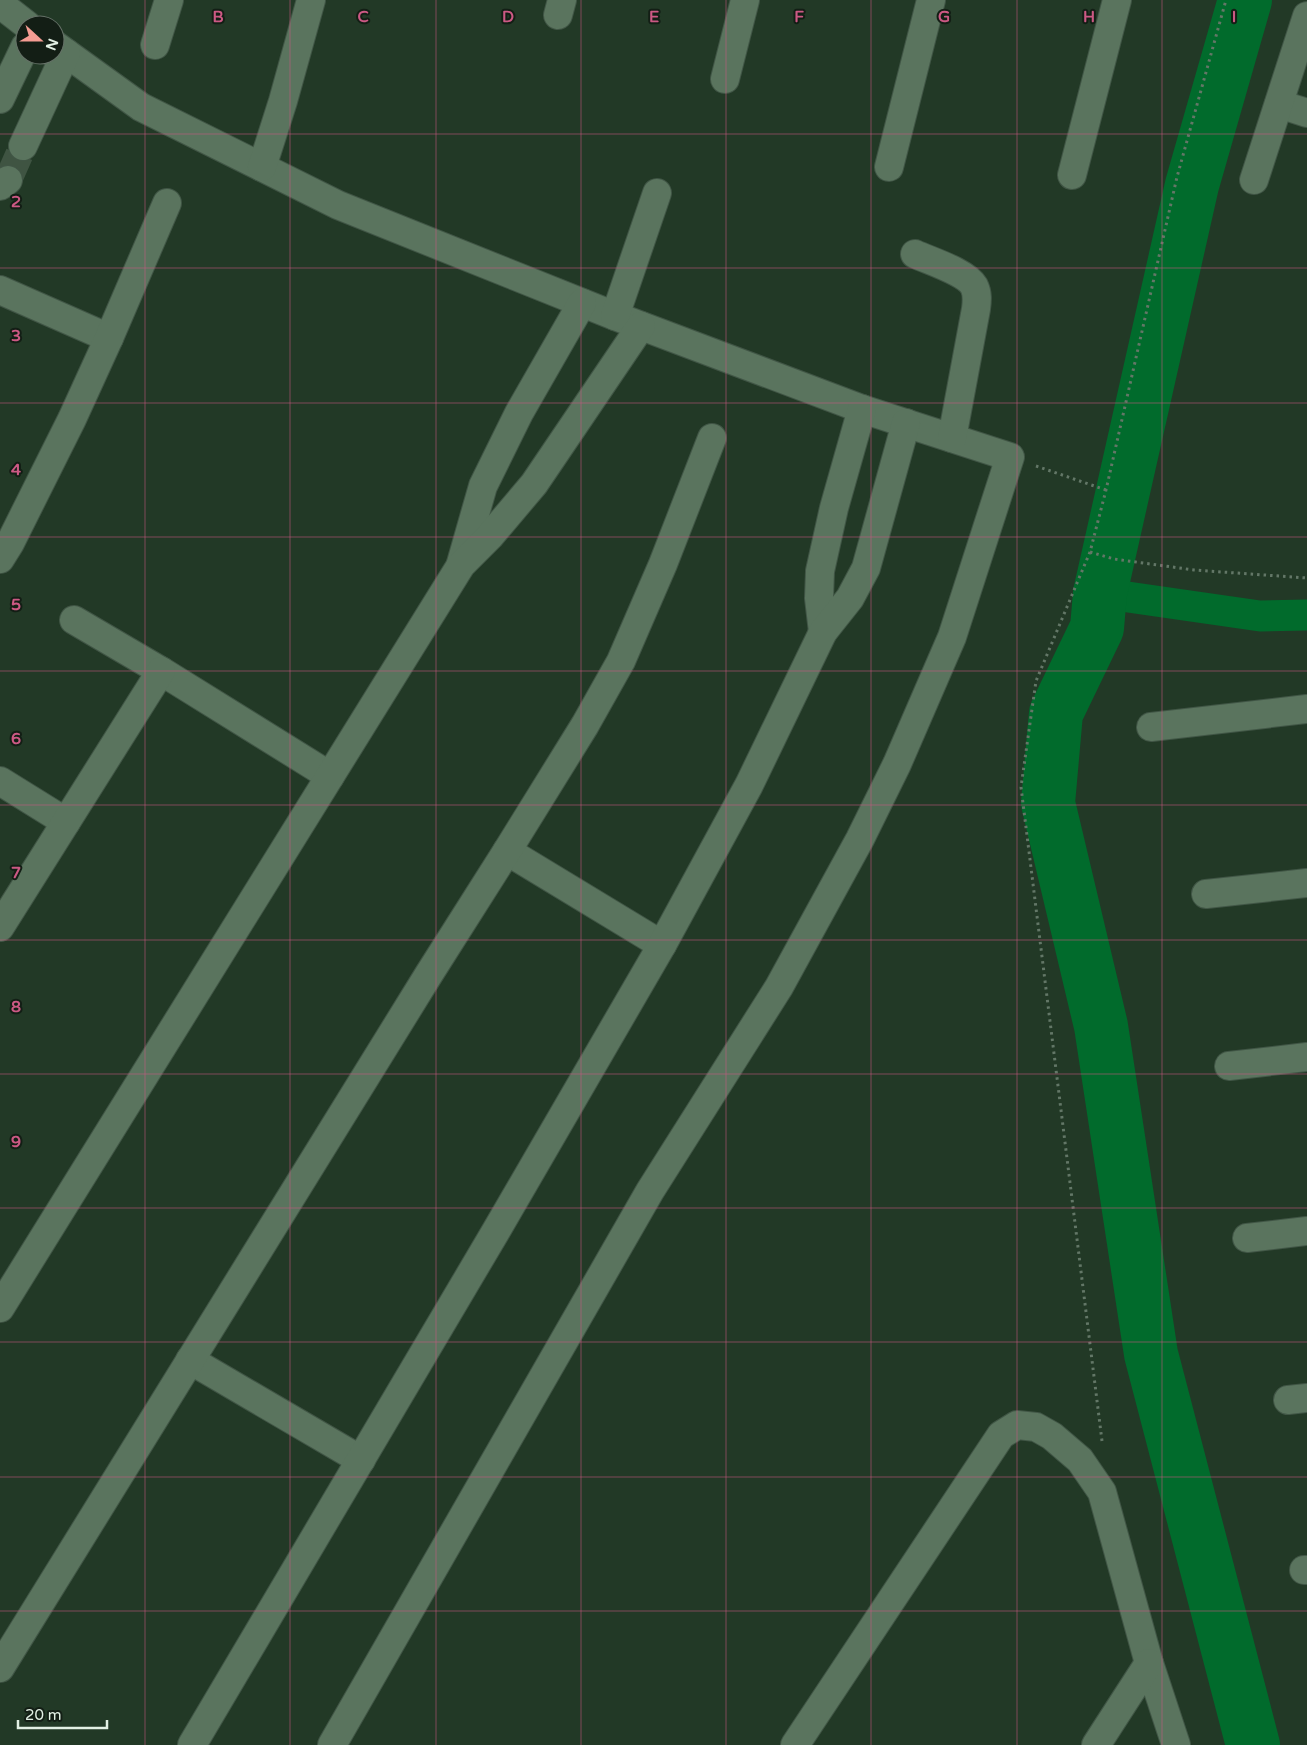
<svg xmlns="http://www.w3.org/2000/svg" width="1307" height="1745" viewBox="0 0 1307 1745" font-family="'Varela Round',sans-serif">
<rect width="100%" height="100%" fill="#223926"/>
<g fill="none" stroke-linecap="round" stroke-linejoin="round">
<path stroke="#016b2c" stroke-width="31" d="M1100 593 1260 616 1307 615"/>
<path stroke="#016b2c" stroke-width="54" d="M1245 0 1192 185 1100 593 1097 628 1056 713 1048 803 1101 1026 1151 1354 1253 1745"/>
<path stroke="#3f5442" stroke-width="28" stroke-dasharray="28 14" stroke-linecap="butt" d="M8 180 23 146"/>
<g stroke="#415646" stroke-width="30">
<g id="minor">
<path d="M0 4 27 25"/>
<path d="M558 15 562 0"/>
<path d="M55 45 141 107 338 205 615 316 862 409 1010 457 952 637 897 764 860 839 779 987 650 1191 332 1745"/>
<path d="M155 45 169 0"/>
<path d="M725 79 745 0"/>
<path d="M0 99 25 47"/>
<path d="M1279 104 1307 113"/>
<path d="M23 146 66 53"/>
<path d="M262 167 283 101 311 0"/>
<path d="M889 167 931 0"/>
<path d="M1072 175 1117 0"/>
<path d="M1254 180 1307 16"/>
<path d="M0 186 8 180"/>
<path d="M915 254C930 261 966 272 974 286 978 294 977 301 976 309L952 438"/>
<path d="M0 290 109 338"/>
<path d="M615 316 657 193"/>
<path d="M0 559 10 543 72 419 109 338 167 203"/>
<path d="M461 563 483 486 519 413 582 303"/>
<path d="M74 620 161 671 330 776"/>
<path d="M823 632 819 598 820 571 834 508 862 409"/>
<path d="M1151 727 1307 709"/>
<path d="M0 781 66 822"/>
<path d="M507 851 662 945"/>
<path d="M1206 894 1307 883"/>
<path d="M0 927 161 671"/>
<path d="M1229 1066 1307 1057"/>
<path d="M1247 1238 1307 1231"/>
<path d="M0 1308 461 565 490 536 534 484 641 326"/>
<path d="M190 1360 361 1460"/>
<path d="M1288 1400 1307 1398"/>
<path d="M1304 1570H1307"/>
<path d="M0 1668 429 974 507 851 585 725 621 661 663 564 712 438"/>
<path d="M192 1745 496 1231 662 945 749 785 823 632 850 598 866 568 906 423"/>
<path d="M795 1745 1001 1435 1017 1425 1036 1427 1052 1436 1080 1460 1102 1492 1149 1663 1176 1745"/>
<path d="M1096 1745 1149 1663"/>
</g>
</g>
<g stroke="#637767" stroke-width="3" stroke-dasharray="2.5 4" stroke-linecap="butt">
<path d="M1036 466 1106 490"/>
<path d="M1090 552 1114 559 1194 570 1307 578"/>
<path d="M1102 1441 1021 787 1036 681 1090 552 1106 490 1177 177 1226 0"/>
</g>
<use href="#minor" stroke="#5a745e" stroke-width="28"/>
</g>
<path fill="none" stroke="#cc5984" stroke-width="1" stroke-opacity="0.55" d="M145 0V1745M290 0V1745M436 0V1745M581 0V1745M726 0V1745M871 0V1745M1017 0V1745M1162 0V1745M0 134H1307M0 268H1307M0 403H1307M0 537H1307M0 671H1307M0 805H1307M0 940H1307M0 1074H1307M0 1208H1307M0 1342H1307M0 1477H1307M0 1611H1307"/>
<g font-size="16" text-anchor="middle" font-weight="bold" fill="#cc5984" stroke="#131e15" stroke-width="4" stroke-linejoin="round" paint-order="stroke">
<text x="218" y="22">B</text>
<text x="363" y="22">C</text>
<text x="508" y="22">D</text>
<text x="654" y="22">E</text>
<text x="799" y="22">F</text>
<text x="944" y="22">G</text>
<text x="1089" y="22">H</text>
<text x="1234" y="22">I</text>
<text x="16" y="207">2</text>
<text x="16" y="341">3</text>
<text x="16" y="475">4</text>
<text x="16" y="610">5</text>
<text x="16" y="744">6</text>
<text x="16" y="878">7</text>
<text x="16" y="1012">8</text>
<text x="16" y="1147">9</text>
</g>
<g transform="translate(40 40) rotate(111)"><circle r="24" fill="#131e15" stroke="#667268"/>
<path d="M0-4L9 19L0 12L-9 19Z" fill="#f59c93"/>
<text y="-8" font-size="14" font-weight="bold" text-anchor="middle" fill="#e2f0e4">N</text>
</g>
<path d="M18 1720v8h89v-8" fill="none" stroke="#e2f0e4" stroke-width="2.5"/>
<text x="25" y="1720" font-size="15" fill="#e2f0e4" stroke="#131e15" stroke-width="4" paint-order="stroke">20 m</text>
</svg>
